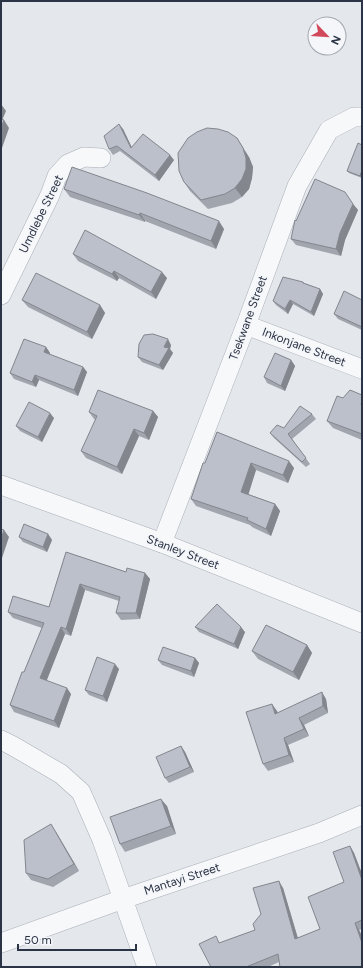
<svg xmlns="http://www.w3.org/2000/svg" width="363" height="968" viewBox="0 0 363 968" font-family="Figtree,sans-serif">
<rect width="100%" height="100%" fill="#e4e7ec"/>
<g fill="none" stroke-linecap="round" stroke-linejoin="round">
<g stroke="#a9aeb7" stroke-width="20">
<g id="street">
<path d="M1 295 50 195 57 176 68 164 84 157 101 158"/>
<path d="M246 325 362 369"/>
<path d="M1 485 162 543 362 623"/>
<path d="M162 543 246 325 297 186 329 130 354 117H362"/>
<path d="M1 740 13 746 61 774 81 792 102 840 147 967"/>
<path d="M1 943 123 899 319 833 362 815"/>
</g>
</g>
<use href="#street" stroke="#f7f8fa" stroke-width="19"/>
</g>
<g fill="#a1a5ae">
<path d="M123 129 132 148 174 160 159 181 120 151 113 155 109 149Z"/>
<path d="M362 145V178L349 173 347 171Z"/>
<path d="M249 157 253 167 252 178 249 189 242 197 232 203 208 209 190 191 184 182Z"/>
<path d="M64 189 224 229 216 249 145 221V222L70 197Z"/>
<path d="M353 204 358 210 345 240 341 256 296 245 291 239 296 221Z"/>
<path d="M73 254 167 278 156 299 119 278 117 281 78 261Z"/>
<path d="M303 282 304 283 320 289 323 294 314 316 293 304 288 314 276 305 273 301Z"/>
<path d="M22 300 100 305 105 313 92 339 28 307Z"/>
<path d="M362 300V330L338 319 334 314Z"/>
<path d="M171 345 170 349 173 353 163 370 142 362 138 357Z"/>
<path d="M46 347 50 353 49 354 83 367 87 372 78 396 39 380 36 387 14 379 10 373Z"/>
<path d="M291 360 295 366 285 391 267 383 264 377Z"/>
<path d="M362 395V440L333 428 327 421 343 398Z"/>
<path d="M153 411 158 417 149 440 139 436 122 474 86 458 81 451 96 420 94 419 89 412Z"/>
<path d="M312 414 316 419 292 439 310 464 306 467 274 438 270 433 284 428Z"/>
<path d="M54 418 42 442 20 431 16 426Z"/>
<path d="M217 432 294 468 288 483 256 470 248 494 275 504 280 511 271 536 252 527 250 525 196 506 191 499Z"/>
<path d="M48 534 52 540 47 552 23 542 19 537Z"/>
<path d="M66 552 126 572 145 573 150 579 140 619 121 620 116 613 119 601 85 590 71 636 65 634 46 680 71 694 59 728 14 712 10 705 24 672 42 628 13 618 8 612 49 607Z"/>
<path d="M195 627 245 632 238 649 199 632Z"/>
<path d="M307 645 312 653 299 680 258 659 252 651Z"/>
<path d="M195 658 199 663 194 677 162 665 158 660Z"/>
<path d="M119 669 107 702 89 695 85 690Z"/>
<path d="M326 699 328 713 304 725 309 736 288 745 294 762 268 771 263 764 277 711 278 713Z"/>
<path d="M181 746 185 752 194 772 169 783 165 778Z"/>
<path d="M167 806 176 834 125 852 120 844Z"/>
<path d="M56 832 79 871 53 887 31 880 26 873Z"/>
<path d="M350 846 354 853 362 874V929L359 930 362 936V967H280L279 962 268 967H211L221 943 255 930 283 888 298 938 320 929 344 882Z"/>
</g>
<g fill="#83868d">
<path d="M1 104 6 111 1 123Z"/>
<path d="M4 120 9 128 2 148 1 128Z"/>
<path d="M119 124 123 129 135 154 131 148Z"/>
<path d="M237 138 249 157 253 167 252 178 249 189 242 197 235 188Z"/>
<path d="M170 155 174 160 159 181 155 175Z"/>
<path d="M362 170V178L360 176Z"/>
<path d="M353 204 358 210 345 240 341 256 336 249 340 233Z"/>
<path d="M140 213 145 221V222L139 215Z"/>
<path d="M219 221 224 229 216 249 211 241Z"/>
<path d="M114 271 119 278 117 281 112 274Z"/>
<path d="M162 272 167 278 156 299 151 292Z"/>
<path d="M320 289 323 294 314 316 311 312Z"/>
<path d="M290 300 293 304 288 314 285 309Z"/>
<path d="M100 305 105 313 92 339 87 332Z"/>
<path d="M168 339 171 345 170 349 173 353 163 370 159 365 164 347Z"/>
<path d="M46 347 50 353 48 357 44 352Z"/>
<path d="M291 360 295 366 285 391 281 386Z"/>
<path d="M83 367 87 372 78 396 74 390Z"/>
<path d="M35 375 39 380 36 387 32 382Z"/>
<path d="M153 411 158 417 149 440 144 433Z"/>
<path d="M50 413 54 418 42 442 38 437Z"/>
<path d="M134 429 139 436 122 474 117 467Z"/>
<path d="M289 461 294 468 288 483 283 475Z"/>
<path d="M251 463 256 470 247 499 241 492Z"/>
<path d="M275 504 280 511 271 536 266 529Z"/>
<path d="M4 530 9 537 1 561V539Z"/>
<path d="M48 534 52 540 47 552 43 547Z"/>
<path d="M145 573 150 579 140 619 136 613Z"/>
<path d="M80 584 85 590 71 636 66 629Z"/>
<path d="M61 627 65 634 45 685 40 678Z"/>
<path d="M241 627 245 632 238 649 234 644Z"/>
<path d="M307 645 312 653 299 680 293 672Z"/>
<path d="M195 658 199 663 194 677 191 671Z"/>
<path d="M115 664 119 669 107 702 103 696Z"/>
<path d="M67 688 71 694 59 728 54 721Z"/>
<path d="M322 692 326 699 328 713 323 706Z"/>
<path d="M272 704 277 711 280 721 275 714Z"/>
<path d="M299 718 304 725 309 736 304 729Z"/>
<path d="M284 738 288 745 294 762 289 755Z"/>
<path d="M181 746 185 752 194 772 190 767Z"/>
<path d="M161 799 167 806 176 834 171 826Z"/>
<path d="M51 824 56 832 79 871 74 864Z"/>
<path d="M350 846 354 853 362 874V880Z"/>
<path d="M279 881 283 888 300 946 295 939Z"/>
<path d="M355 923 359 930 362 936V943Z"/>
</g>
<g fill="#bbc0ca" stroke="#83868d">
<path d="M1 119 4 120 1 128Z"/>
<path d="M119 124 131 148 143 134 170 155 155 175 117 146 109 149 104 136Z"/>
<path d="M207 128 218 129 228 132 237 138 243 148 246 158V169L242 179 235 188 225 194 201 200 184 182 179 171 178 153 188 138 197 132Z"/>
<path d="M358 143 362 145V170L360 176 347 171Z"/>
<path d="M72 167 147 193 219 221 211 241 140 213 139 215 64 189Z"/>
<path d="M315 179 345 192 353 204 340 233 336 249 291 239 295 220 296 221Z"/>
<path d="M85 230 162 272 151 292 114 271 112 274 73 254Z"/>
<path d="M36 273 100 305 87 332 22 300Z"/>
<path d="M283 277 303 282V283L320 289 311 312 290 300 285 309 273 301Z"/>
<path d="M344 291 362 300V327L334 314Z"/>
<path d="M153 334 168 339 164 347 169 348 159 365 138 357 139 344 144 335Z"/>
<path d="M24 339 46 347 44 352 83 367 74 390 35 375 32 382 10 373Z"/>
<path d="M275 353 291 360 281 386 264 377Z"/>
<path d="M98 390 153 411 144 433 134 429 117 467 81 451 97 416 89 412Z"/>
<path d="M350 390 362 395V401L361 405H362V434L327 421 337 396 343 398Z"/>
<path d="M29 402 50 413 38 437 16 426Z"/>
<path d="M300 406 312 414 288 434 306 458 302 462 270 433 277 425 284 428Z"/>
<path d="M217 432 289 461 283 475 251 463 241 492 275 504 266 529 247 520 248 518 191 499 203 463H205Z"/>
<path d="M24 524 48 534 43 547 19 537Z"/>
<path d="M1 529 4 530 1 539Z"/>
<path d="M66 552 126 572 127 568 145 573 136 613H116L120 597 80 584 66 629 61 627 40 678 67 688 54 721 10 705 22 672H24L44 623 8 612 13 596 49 607Z"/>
<path d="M217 604 241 627 234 644 195 627Z"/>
<path d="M266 625 307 645 293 672 252 651Z"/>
<path d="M163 647 195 658 191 671 158 660Z"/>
<path d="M97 657 115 664 103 696 85 690Z"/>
<path d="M322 692 323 706 299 718 304 729 284 738 289 755 263 764 246 712 272 704 275 714Z"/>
<path d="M181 746 190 767 165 778 156 757Z"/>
<path d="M161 799 171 826 120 844 110 817Z"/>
<path d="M51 824 74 864 48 879 26 873 24 840Z"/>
<path d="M350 846 362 880V920L355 923 362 943V967H328L327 966 326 967H280L278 954 246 967H211L199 944 216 936 219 943 255 930 253 924 261 914 253 888 279 881 295 939 320 929 308 897 344 882 333 852Z"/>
</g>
<g text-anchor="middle" stroke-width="3.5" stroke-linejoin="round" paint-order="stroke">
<g font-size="12" fill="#2b3445" stroke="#f4f6f9">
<text transform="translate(41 214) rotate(-64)" y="4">Umdlebe Street</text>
<text transform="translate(248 318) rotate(-70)" y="4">Tsekwane Street</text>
<text transform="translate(304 347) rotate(21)" y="4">Inkonjane Street</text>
<text transform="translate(183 552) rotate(21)" y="4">Stanley Street</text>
<text transform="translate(182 879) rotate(-18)" y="4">Mantayi Street</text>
</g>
</g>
<rect width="363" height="968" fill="none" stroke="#2b3445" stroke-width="4"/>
<g transform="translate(327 36) rotate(115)"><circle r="19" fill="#f4f6f9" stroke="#a4a8b1"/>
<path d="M0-3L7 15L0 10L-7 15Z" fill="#d1495b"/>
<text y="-6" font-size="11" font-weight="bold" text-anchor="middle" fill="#2b3445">N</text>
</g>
<path d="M18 944v6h118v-6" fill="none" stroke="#2b3445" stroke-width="2"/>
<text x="24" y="944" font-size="12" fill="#2b3445" stroke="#f4f6f9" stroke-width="3" paint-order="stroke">50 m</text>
</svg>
